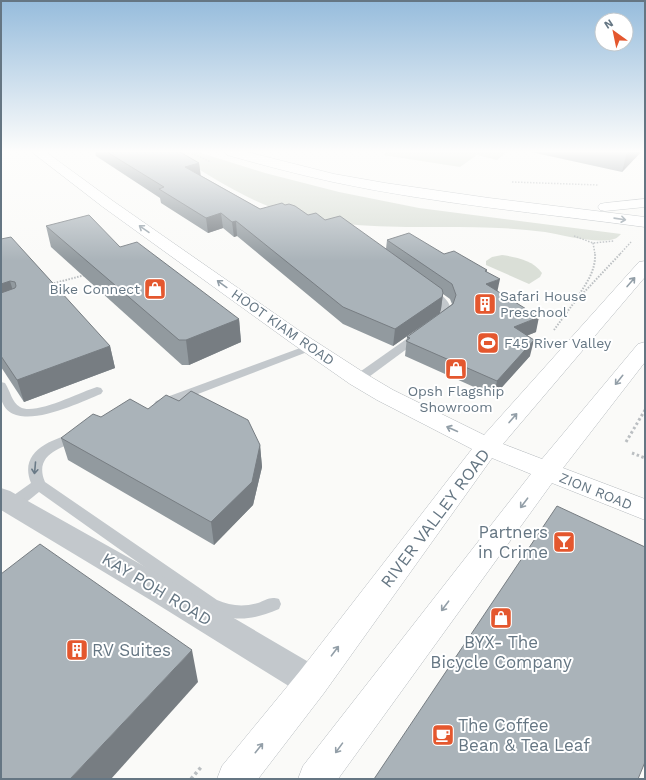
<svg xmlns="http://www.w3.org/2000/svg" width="646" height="780" viewBox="0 0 646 780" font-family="'Work Sans',sans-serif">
<rect width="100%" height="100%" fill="#fafaf8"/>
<g fill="#dadfd7">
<path d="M170 152H198L265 173 339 192 419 208 621 234C619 236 616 239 614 239 597 244 562 235 545 232 459 220 372 237 288 213 246 201 208 174 170 152Z"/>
<path d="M387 152H507L497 160 477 155 460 167 383 155Z"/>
<path d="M502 255C516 257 533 260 542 273L540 277 529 284 486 265V261L492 257Z"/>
</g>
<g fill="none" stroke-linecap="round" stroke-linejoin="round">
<g stroke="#b5babe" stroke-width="1">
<g id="primary">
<path d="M32 152H46L113 201 304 334 366 374 393 390 484 435 639 262 645 261V277L503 444 542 459 638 344 645 342V362L563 468 645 499V520L552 483 338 779H298L303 766 531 474 492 458 324 693 258 779H217L222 766 300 671 472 449 377 400 350 384 290 342 103 207Z"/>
<path d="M226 152H247L334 174 385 183 489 198 645 217V227C541 213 436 204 333 182 297 174 262 165 227 155Z"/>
<path d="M645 199V207L605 211 600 210 598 207 600 204 605 203Z"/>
</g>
</g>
<g stroke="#bbbfc2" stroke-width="1.5" stroke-dasharray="1.5 1.5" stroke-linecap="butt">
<path d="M189 152 211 162"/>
<path d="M512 182 599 185"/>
<path d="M574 236 593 243 614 241"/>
<path d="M593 243 595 254"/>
<path d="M620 254 631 242"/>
</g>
<g stroke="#bbbfc2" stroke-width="2" stroke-dasharray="1.5 1.5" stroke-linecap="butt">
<path d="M51 284 85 275"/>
<path d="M576 299C586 284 596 271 595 253"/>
<path d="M554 330 573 304 621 253"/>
</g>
<g stroke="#bbbfc2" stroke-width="3" stroke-dasharray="2.5 2.5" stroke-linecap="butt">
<path d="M626 442 645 410"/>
<path d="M632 453 645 458"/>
</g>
<path stroke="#bbbfc2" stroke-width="3.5" stroke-dasharray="3 3" stroke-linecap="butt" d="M191 779 202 766"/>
<g fill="#c3c8cc" fill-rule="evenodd">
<path d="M430 289C441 292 453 303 451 315L444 322H436L435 320 441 314C442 302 432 300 425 292Z"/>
<path d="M419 332 424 335 423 337 362 382H354L352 379 354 376 415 333Z"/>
<path d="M311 344 315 345 317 347 315 349 164 407H156L154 404 156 401Z"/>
<path d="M1 382 5 383C10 390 12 403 20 407 35 416 80 392 97 387L101 388 103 391 101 394C80 402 10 438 1 398 0 393 1 387 1 382Z"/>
<path d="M78 432 83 433 84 436 83 439C62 447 33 454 45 482L217 600C230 606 244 607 258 603 266 600 270 596 279 599L281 604 279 609C250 621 234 622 205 610L39 492C30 499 18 511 7 508L5 504 7 500 31 483C18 451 52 439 78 432Z"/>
</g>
<path fill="#c3c8cc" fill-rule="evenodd" d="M1 488 10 491 174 583 324 671 329 682 324 693 312 697 300 693 152 601 1 510Z"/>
<use href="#primary" fill="#fff" fill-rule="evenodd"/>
</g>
<g fill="#929a9f" fill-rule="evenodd">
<path d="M95 152H180L199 163 200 175 260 209 285 205 308 215 325 220 386 249 387 240 444 254 487 270V272L498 292 536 332 526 336 530 356 494 396 405 356 407 337 420 327 393 346 343 324 237 236 234 237 223 228 208 233 161 203 160 198 96 156ZM443 294 450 299 452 304 440 313 441 309Z"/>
<path d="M531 152H641L622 172Z"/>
<path d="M46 226 120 247 239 319 241 342 189 365H182L51 247Z"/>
<path d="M1 239 110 346 115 368 24 402 1 367Z"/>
<path d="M179 401 260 445 262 467 253 505 214 545 68 460 61 438 101 417 148 409Z"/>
</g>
<g fill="#777d82">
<path d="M627 152H641L622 172Z"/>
<path d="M199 163 201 177 185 167Z"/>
<path d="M221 213 223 228 208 233 206 218Z"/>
<path d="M236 221 237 236 234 237 232 222Z"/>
<path d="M500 279 497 293 486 284Z"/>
<path d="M10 281 16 301 1 306V284Z"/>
<path d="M443 293 441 309 440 313 393 346 395 329Z"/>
<path d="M539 317 536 332 511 342 514 327Z"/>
<path d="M239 319 241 342 189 365 186 340Z"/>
<path d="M534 340 530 356 494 396 497 381Z"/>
<path d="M110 346 115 368 24 402 17 380Z"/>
<path d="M260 445 262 467 253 505 214 545 211 522Z"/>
<path d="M192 650 198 682 111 779H70Z"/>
</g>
<g fill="#aab3b9" stroke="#777d82">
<path d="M107 152H180L199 163 185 167 260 209 282 203 285 205 289 204 295 206 308 215 316 213 325 220 340 216 442 289 443 293 442 297 395 329 343 307 236 221 232 222 221 213 206 218 159 189 164 187Z"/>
<path d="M89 215 120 247 137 242 239 319 186 340H179L46 226Z"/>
<path d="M409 233 444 254 454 251 487 270 485 271 500 279 486 284 539 317 514 327 534 340 497 381 406 341 410 338 407 337 453 304 456 295 452 284 387 240Z"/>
<path d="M11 237 110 346 17 380 1 356V293L15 288 16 286 15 282 10 281 1 284V239Z"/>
<path d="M191 391 248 420 260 445 252 482 211 522 61 438 93 414 101 417 130 399 148 409 166 395 179 401Z"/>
<path d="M557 506 645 547V762L638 779H374Z"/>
<path d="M40 544 192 650 70 779H1V574Z"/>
</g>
<defs><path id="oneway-shaft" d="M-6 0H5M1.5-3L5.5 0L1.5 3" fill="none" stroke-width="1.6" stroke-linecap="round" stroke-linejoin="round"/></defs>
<g stroke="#939fa8">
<use href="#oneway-shaft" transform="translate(620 219) rotate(8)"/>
<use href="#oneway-shaft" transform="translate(144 229) rotate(-145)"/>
<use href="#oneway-shaft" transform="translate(631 282) rotate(-49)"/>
<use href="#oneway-shaft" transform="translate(222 284) rotate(-144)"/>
<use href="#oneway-shaft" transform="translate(619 380) rotate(129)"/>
<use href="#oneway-shaft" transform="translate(513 418) rotate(-49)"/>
<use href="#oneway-shaft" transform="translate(452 429) rotate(-156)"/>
<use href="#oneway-shaft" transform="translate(524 503) rotate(127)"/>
<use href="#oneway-shaft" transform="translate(445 606) rotate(127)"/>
<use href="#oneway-shaft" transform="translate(335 651) rotate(-53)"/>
<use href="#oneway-shaft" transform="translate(259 748) rotate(-51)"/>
<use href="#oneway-shaft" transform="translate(339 748) rotate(126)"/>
</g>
<use stroke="#6a7a87" href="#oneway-shaft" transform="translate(35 468) rotate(95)"/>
<linearGradient id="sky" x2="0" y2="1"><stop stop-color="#96bcdc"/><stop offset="0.58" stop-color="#fdfdfc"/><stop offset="1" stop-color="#fdfdfc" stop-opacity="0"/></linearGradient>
<rect width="646" height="261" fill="url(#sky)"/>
<defs>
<g id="shop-square" transform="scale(1.15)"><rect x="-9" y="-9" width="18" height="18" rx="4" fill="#e4572e" stroke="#fff"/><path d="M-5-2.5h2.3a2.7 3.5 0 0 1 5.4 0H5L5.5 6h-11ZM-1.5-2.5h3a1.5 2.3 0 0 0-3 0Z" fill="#fff"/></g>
<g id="building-square" transform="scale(1.15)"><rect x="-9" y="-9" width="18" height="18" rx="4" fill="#e4572e" stroke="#fff"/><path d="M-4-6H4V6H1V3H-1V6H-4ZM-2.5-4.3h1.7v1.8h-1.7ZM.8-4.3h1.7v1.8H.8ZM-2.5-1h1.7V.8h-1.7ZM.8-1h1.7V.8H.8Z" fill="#fff"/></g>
<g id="stadium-square" transform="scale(1.15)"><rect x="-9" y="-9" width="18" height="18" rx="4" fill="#e4572e" stroke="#fff"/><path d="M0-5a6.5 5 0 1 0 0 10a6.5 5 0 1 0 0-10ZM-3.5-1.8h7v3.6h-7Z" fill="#fff"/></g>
<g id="bar-square" transform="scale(1.15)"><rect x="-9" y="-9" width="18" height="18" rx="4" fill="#e4572e" stroke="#fff"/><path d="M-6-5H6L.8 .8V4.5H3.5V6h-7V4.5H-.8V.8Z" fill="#fff"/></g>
<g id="cafe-square" transform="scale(1.15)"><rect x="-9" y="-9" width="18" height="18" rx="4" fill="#e4572e" stroke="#fff"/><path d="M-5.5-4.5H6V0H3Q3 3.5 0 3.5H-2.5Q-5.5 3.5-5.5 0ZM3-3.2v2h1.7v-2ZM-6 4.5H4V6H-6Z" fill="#fff"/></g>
</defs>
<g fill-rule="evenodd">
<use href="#shop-square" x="155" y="289"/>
<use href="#building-square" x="485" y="304"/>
<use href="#stadium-square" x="488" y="343"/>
<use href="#shop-square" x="456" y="369"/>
<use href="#bar-square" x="564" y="542"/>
<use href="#shop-square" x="501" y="618"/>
<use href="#building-square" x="77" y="650"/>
<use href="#cafe-square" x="443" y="735"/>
</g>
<g text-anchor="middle" stroke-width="4" stroke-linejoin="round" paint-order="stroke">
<g font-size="14" fill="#657683" stroke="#fff" text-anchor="start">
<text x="140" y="294" text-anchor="end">Bike Connect</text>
<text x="500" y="301">Safari House<tspan x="500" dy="16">Preschool</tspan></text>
<text x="504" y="348">F45 River Valley</text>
<text x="456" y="396" text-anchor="middle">Opsh Flagship<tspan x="456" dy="16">Showroom</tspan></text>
</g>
<g font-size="14" fill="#657683" stroke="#fff">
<text transform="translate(283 327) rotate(35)" y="5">HOOT KIAM ROAD</text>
<text transform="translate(596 491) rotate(22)" y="5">ZION ROAD</text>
</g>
<g font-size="17" fill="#657683" stroke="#fff">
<text transform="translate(435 518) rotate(-53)" y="6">RIVER VALLEY ROAD</text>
<text transform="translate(157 589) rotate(31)" y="6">KAY POH ROAD</text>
</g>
<g font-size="17" fill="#657683" stroke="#fff" text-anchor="start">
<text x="548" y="538" text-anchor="end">Partners<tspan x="548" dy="20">in Crime</tspan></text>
<text x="501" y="648" text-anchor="middle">BYX- The<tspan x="501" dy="20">Bicycle Company</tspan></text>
<text x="92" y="656">RV Suites</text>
<text x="458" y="731">The Coffee<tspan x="458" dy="20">Bean &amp; Tea Leaf</tspan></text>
</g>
</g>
<rect width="646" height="780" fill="none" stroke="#657683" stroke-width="4"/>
<g transform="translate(614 32) rotate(327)"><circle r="19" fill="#ffffff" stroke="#c1c8cd"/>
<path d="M0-3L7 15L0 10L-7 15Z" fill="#e4572e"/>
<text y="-6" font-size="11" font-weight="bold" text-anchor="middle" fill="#657683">N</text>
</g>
</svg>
